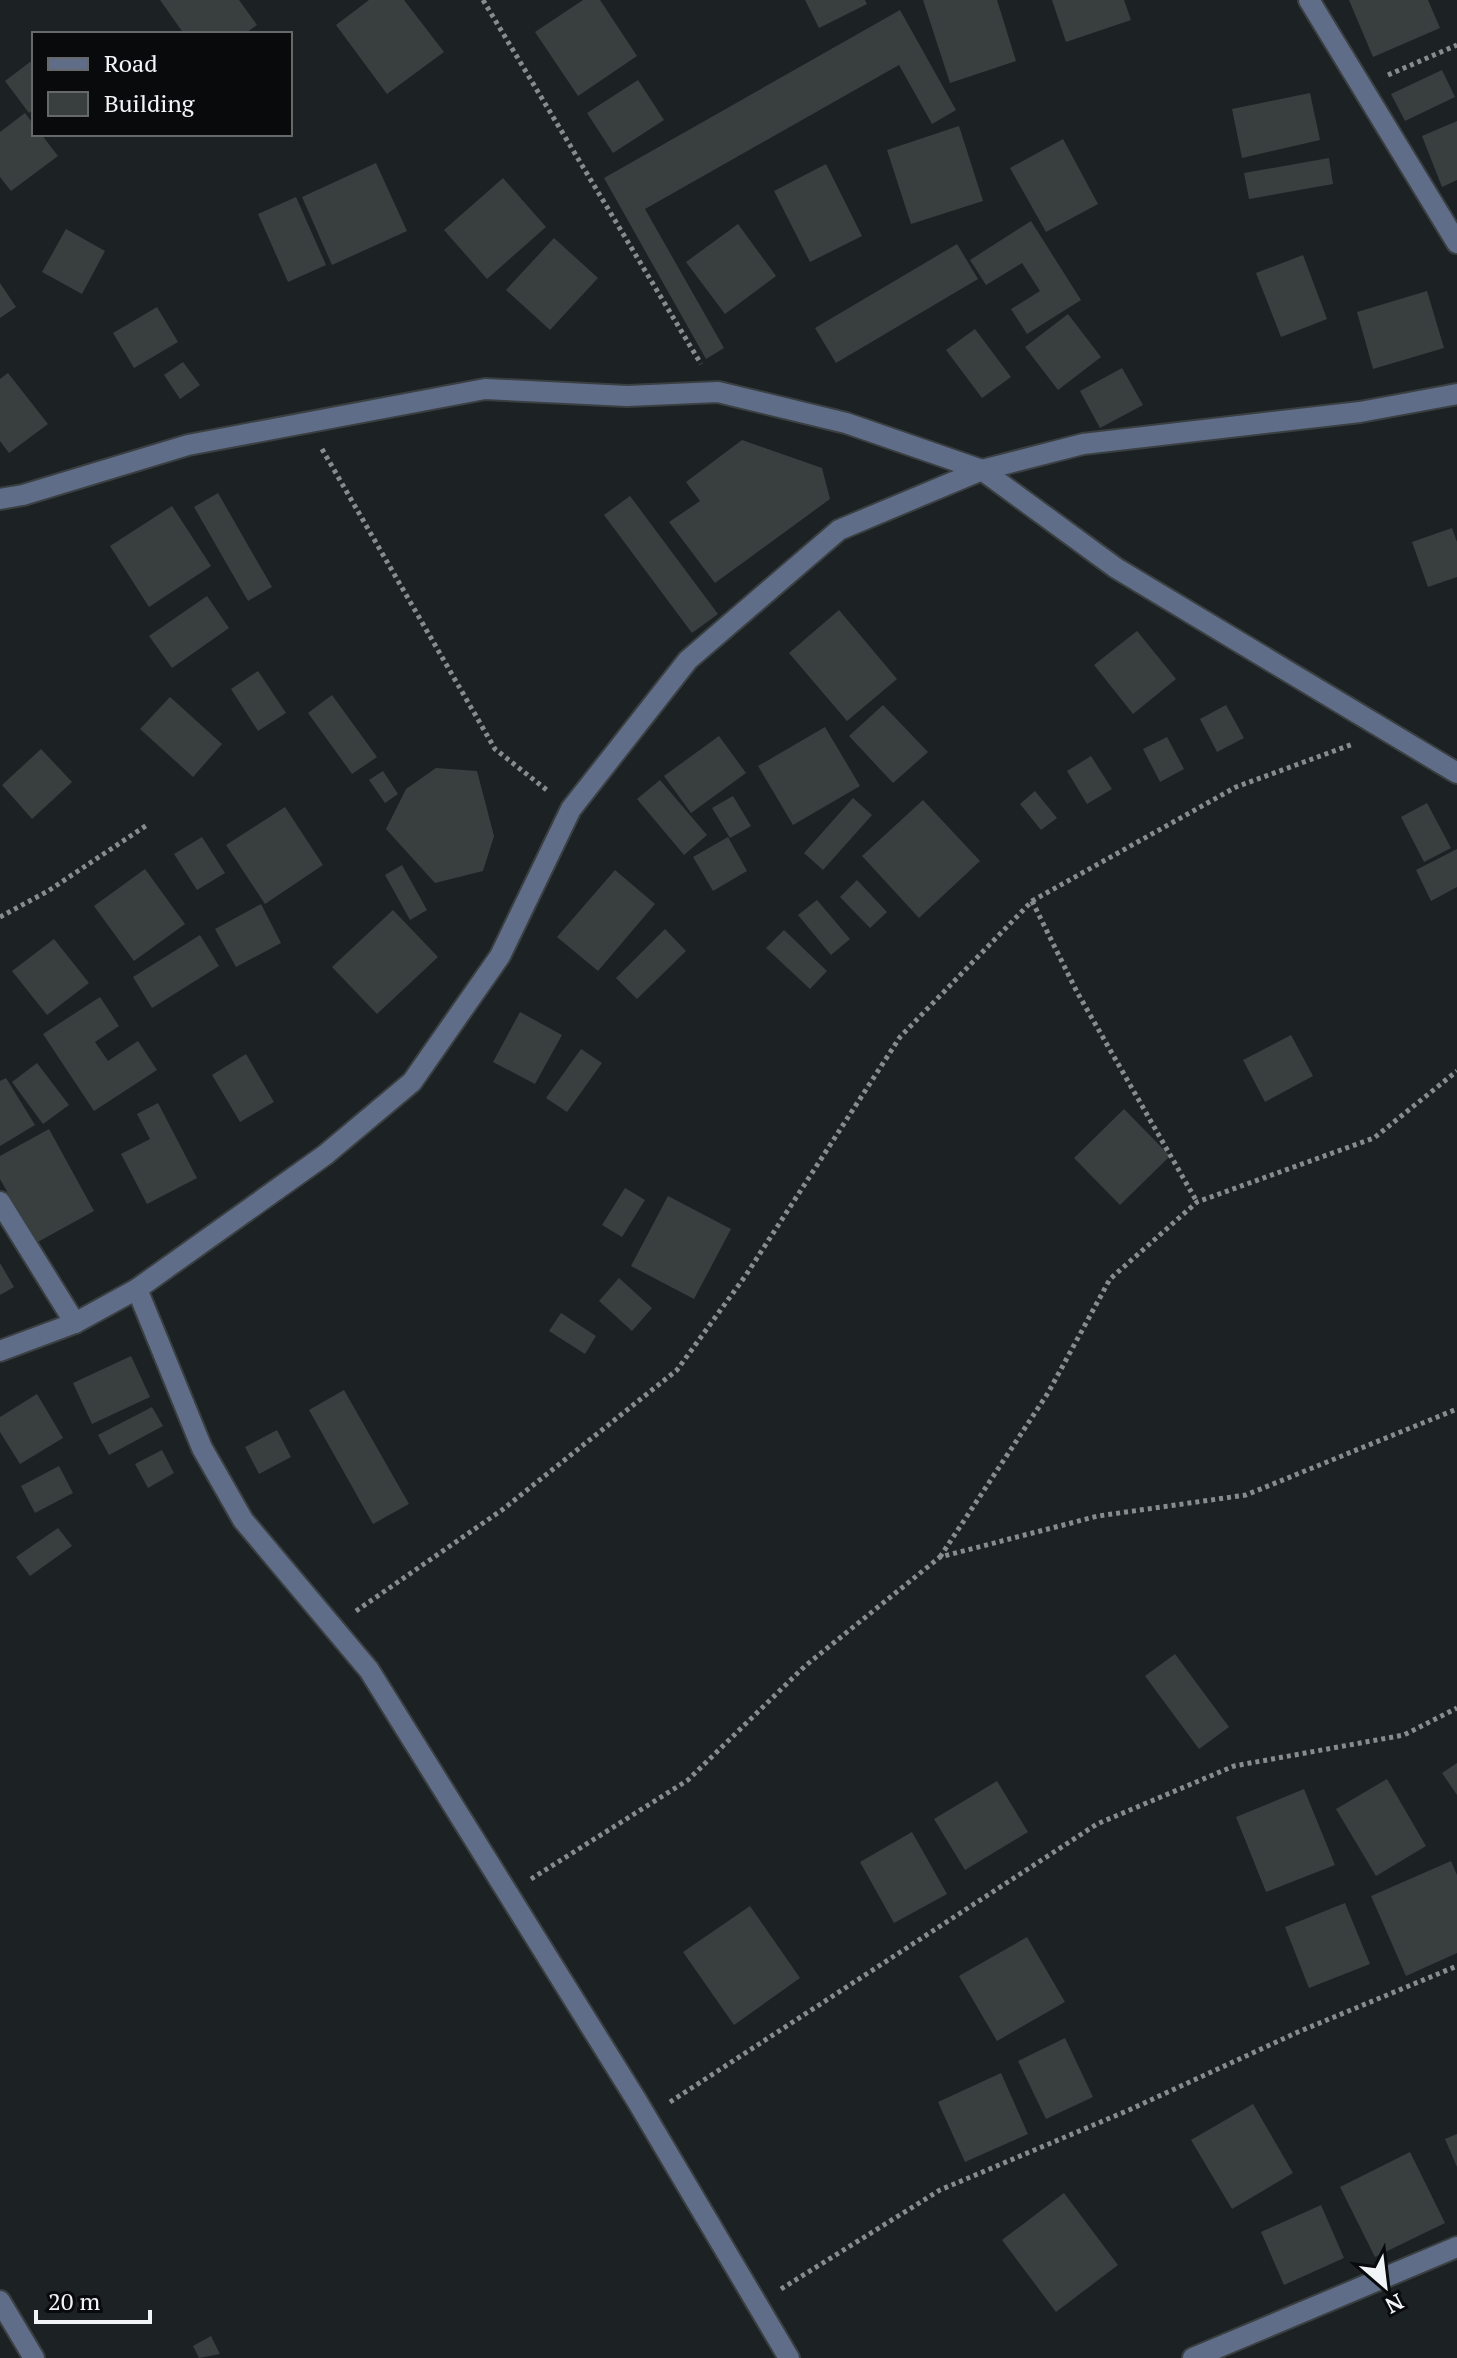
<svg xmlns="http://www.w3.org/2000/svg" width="1457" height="2358" viewBox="0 0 1457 2358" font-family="'PT Serif',serif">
<rect width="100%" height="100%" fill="#1c2123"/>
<g fill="#393f3f">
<path d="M160 0H239L257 25 244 34H184Z"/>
<path d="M369 0H404L444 52 387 94 336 25Z"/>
<path d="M583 0H600L637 56 578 96 535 32Z"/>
<path d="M805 0H865L867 4 819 28Z"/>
<path d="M923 0H997L1016 61 950 83Z"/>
<path d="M1052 0H1124L1131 20 1066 42Z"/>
<path d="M1349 0H1428L1440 28 1373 57Z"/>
<path d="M900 10 956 110 932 124 899 65 645 209 724 348 706 359 604 178Z"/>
<path d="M34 59V110L29 113 5 81Z"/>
<path d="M1442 70 1455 97 1405 121 1391 94Z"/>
<path d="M638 80 664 120 613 153 587 113Z"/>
<path d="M1310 93 1320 140 1242 158 1232 109Z"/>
<path d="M25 113 34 125V134H41L58 156 11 191 0 177V132Z"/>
<path d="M1457 121V180L1442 187 1422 136Z"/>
<path d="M959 126 983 201 911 224 887 150Z"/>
<path d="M1063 139 1098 204 1046 232 1010 168Z"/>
<path d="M1329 158 1333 184 1249 199 1244 173Z"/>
<path d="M376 163 407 231 332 265 302 197Z"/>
<path d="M826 164 862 236 810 262 774 191Z"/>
<path d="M503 178 546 227 487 279 444 230Z"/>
<path d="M296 197 326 265 288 282 258 214Z"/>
<path d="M1031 221 1081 300 1027 334 1011 309 1040 291 1022 263 986 285 970 260Z"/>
<path d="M738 224 776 276 725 314 686 262Z"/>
<path d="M66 229 105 251 82 294 42 272Z"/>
<path d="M554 238 598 278 550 330 506 290Z"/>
<path d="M957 244 978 279 836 363 815 328Z"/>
<path d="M1303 255 1327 319 1281 337 1256 273Z"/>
<path d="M0 283 16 307 0 318Z"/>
<path d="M1427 291 1444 348 1373 369 1357 312Z"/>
<path d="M157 307 178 342 134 368 113 333Z"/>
<path d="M1068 314 1101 357 1058 390 1025 347Z"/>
<path d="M975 329 1011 377 982 398 946 350Z"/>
<path d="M183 362 200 385 180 399 164 375Z"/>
<path d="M1122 368 1143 405 1100 428 1080 391Z"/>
<path d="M8 373 48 424 9 453 0 441V379Z"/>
<path d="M742 440 822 468 830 499 715 583 669 522 700 501 686 482Z"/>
<path d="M218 493 272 587 248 601 194 507Z"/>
<path d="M630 496 718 614 692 633 604 515Z"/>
<path d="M172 506 211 566 149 607 110 546Z"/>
<path d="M1452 528 1457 542V577L1428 587 1412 542Z"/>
<path d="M207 596 229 628 172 668 149 636Z"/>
<path d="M839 610 897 679 847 721 789 653Z"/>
<path d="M1137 631 1176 679 1133 714 1094 665Z"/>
<path d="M258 671 286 713 258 731 231 689Z"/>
<path d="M332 695 377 757 352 774 308 713Z"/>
<path d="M170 697 222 744 193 777 140 729Z"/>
<path d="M883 705 928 752 893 783 849 736Z"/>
<path d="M1226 705 1244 738 1217 752 1200 719Z"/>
<path d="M825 727 860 786 793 825 758 766Z"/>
<path d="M719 736 746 773 691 813 664 776Z"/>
<path d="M1167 737 1184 769 1160 782 1143 749Z"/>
<path d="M41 749 72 782 32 819 2 785Z"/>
<path d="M1091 756 1112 789 1087 804 1067 771Z"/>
<path d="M436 768 477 771 494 836 483 871 435 883 386 829 406 789Z"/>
<path d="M383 771 398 794 385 803 369 780Z"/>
<path d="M660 780 707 835 684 855 637 799Z"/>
<path d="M1035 791 1057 818 1041 830 1020 804Z"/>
<path d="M733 796 751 826 730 838 712 808Z"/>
<path d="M853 798 872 815 823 870 804 853Z"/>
<path d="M923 800 980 861 919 918 862 856Z"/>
<path d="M1427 803 1451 848 1424 862 1401 817Z"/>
<path d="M285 807 323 865 265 904 226 845Z"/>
<path d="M202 837 225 873 197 890 174 854Z"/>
<path d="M728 837 747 871 713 891 693 857Z"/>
<path d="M1457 849V887L1431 901 1416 870Z"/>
<path d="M402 865 427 910 410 920 385 875Z"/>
<path d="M145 869 185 924 134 961 94 906Z"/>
<path d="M615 870 655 904 598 971 557 937Z"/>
<path d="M857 880 887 912 870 928 840 897Z"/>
<path d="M817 900 850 939 831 955 798 915Z"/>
<path d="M261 904 281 943 236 967 215 929Z"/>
<path d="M393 910 438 957 377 1014 332 967Z"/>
<path d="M665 929 686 951 637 999 616 978Z"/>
<path d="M784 930 827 971 810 989 766 948Z"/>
<path d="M200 935 219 966 152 1008 133 977Z"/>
<path d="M54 939 89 983 47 1015 12 971Z"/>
<path d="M100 997 119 1026 95 1042 108 1061 138 1041 157 1070 94 1111 43 1034Z"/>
<path d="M520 1012 562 1035 535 1084 493 1062Z"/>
<path d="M1291 1035 1313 1076 1265 1102 1243 1060Z"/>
<path d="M581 1049 602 1063 567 1112 546 1098Z"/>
<path d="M246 1054 274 1102 240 1122 212 1075Z"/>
<path d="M37 1063 69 1105 43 1124 12 1082Z"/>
<path d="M6 1078 35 1125 0 1146V1081Z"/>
<path d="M158 1103 197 1178 147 1204 121 1154 150 1139 137 1114Z"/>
<path d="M1124 1109 1170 1156 1120 1205 1074 1158Z"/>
<path d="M49 1129 94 1211 36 1243 0 1179V1156Z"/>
<path d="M625 1188 645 1200 622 1237 602 1225Z"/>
<path d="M668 1196 731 1229 694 1299 631 1266Z"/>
<path d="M0 1263 14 1287 0 1295Z"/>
<path d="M619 1278 652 1308 632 1331 599 1301Z"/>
<path d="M561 1313 596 1336 585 1354 549 1331Z"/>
<path d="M131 1356 150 1397 92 1424 73 1383Z"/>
<path d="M344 1390 409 1504 373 1524 309 1410Z"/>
<path d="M37 1394 63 1438 20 1464 0 1432V1417Z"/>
<path d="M152 1407 163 1426 109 1455 98 1435Z"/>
<path d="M277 1430 291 1457 259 1474 245 1447Z"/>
<path d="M162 1450 174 1473 148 1488 135 1464Z"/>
<path d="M59 1466 73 1493 35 1513 21 1486Z"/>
<path d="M58 1528 72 1546 30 1576 16 1557Z"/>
<path d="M1175 1654 1229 1727 1199 1749 1145 1676Z"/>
<path d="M1457 1763V1795L1442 1773Z"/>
<path d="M1387 1779 1426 1846 1376 1876 1336 1809Z"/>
<path d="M997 1781 1028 1832 965 1870 934 1819Z"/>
<path d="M1304 1789 1335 1865 1266 1892 1236 1817Z"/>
<path d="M912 1832 947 1894 894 1923 860 1862Z"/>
<path d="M1451 1861 1457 1875V1953L1406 1976 1371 1896Z"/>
<path d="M1345 1903 1370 1964 1309 1988 1285 1927Z"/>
<path d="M750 1906 800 1978 734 2025 683 1952Z"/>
<path d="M1027 1937 1065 2002 997 2041 959 1976Z"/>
<path d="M1065 2038 1093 2097 1046 2119 1018 2061Z"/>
<path d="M1001 2073 1028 2134 965 2162 938 2102Z"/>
<path d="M1253 2104 1293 2173 1232 2209 1191 2140Z"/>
<path d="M1457 2134V2167L1445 2139Z"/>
<path d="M1410 2152 1445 2223 1375 2257 1340 2187Z"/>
<path d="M1064 2193 1118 2265 1056 2312 1002 2240Z"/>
<path d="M1321 2205 1344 2258 1284 2285 1261 2232Z"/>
<path d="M211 2336 220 2354 199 2358 193 2346Z"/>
</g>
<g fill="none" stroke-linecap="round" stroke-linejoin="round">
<g stroke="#3a3f41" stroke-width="24">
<g id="street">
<path d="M1309 0 1457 243"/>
<path d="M0 499 23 495 188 445 485 389 627 396 718 392 846 423 982 470 1116 568 1457 773"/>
<path d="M0 1202 75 1323"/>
<path d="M137 1289 202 1448 243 1520 369 1670 637 2101 789 2358"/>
<path d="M0 1351 75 1323 137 1289 325 1155 412 1082 500 956 571 809 688 660 839 530 982 470 1083 444 1360 412 1457 394"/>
<path d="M0 2301 34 2358"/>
<path d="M1193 2358 1457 2247"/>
</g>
</g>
<g stroke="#888c8e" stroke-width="5" stroke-dasharray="4 4" stroke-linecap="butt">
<path d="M483 0 701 364"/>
<path d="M1388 75 1457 45"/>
<path d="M322 449 495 749 548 791"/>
<path d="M1032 901 1077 992 1197 1202"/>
<path d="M0 917 48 891 147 825"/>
<path d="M940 1557 1048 1393 1110 1279 1197 1202 1374 1138 1457 1071"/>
<path d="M356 1611 502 1510 677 1370 746 1275 900 1037 1032 901 1236 787 1353 744"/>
<path d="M531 1879 688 1780 805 1666 940 1557 1098 1516 1246 1495 1457 1409"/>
<path d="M670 2102 1097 1824 1234 1766 1404 1735 1457 1708"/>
<path d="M781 2289 940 2190 1129 2110 1298 2032 1457 1966"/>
</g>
<use href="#street" stroke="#606d88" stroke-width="20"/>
</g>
<rect x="32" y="32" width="260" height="104" fill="#080a0b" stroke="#666869" stroke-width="2"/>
<rect x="48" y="58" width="40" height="12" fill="#606d88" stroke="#666869" stroke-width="2"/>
<text x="104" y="72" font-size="24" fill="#f2f5f7">Road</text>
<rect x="48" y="92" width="40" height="24" fill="#393f3f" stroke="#666869" stroke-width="2"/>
<text x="104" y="112" font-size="24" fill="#f2f5f7">Building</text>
<g transform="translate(1385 2286) rotate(152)" stroke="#080a0b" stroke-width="6" paint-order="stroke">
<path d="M0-6L14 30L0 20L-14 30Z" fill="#f2f5f7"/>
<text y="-12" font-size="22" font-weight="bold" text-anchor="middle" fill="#f2f5f7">N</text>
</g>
<path d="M36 2310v12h114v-12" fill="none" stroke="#f2f5f7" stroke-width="4"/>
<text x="48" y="2310" font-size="24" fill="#f2f5f7" stroke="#080a0b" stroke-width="6" paint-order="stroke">20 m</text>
</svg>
